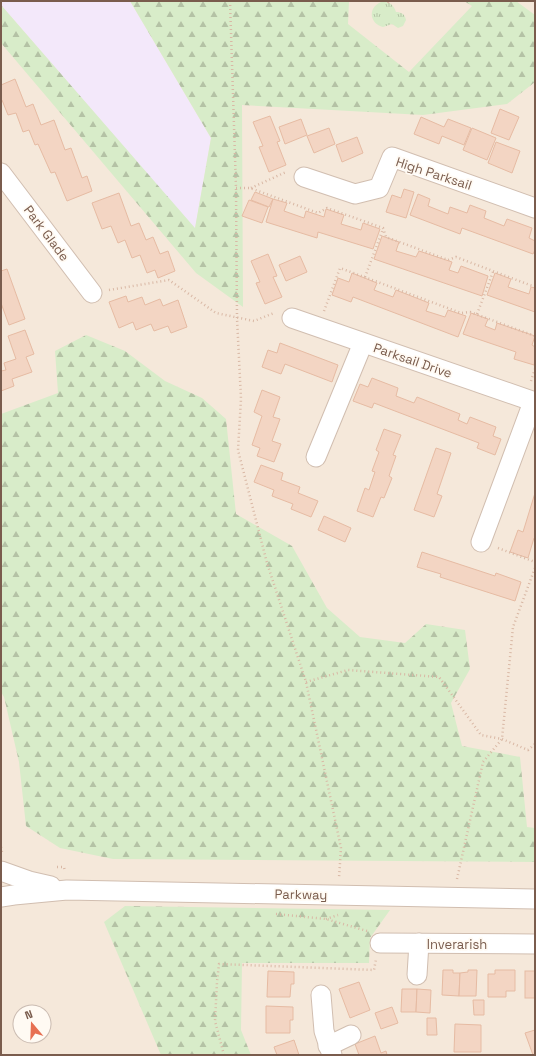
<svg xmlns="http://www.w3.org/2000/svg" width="536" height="1056" viewBox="0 0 536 1056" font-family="'Space Grotesk',sans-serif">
<defs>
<pattern id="forest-firs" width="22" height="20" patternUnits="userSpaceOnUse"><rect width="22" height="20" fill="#d8ecc9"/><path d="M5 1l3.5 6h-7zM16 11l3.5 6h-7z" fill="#b4c2a5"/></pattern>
<pattern id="park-tufts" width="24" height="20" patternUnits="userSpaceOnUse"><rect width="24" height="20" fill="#d8ecc9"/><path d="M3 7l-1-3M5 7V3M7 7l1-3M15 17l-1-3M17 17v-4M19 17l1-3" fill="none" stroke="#b4c2a5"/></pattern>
</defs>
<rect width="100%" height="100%" fill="#fdf6ec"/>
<path fill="#f5e8da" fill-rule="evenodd" d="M1 1H535V1055H1ZM20 1012H44V1036H20Z"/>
<path fill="#f3e8fa" d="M1 1H130L211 138 195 229 1 5Z"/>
<g fill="url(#forest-firs)">
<path d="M130 1H349L348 24 409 72 472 6 464 1H516L535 15V82L507 104 423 115 242 105 243 307 196 273 1 43V5L195 228 211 138Z"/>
<path d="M86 335 125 351 165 381 202 398 226 419 236 514 292 546 327 608 360 637 405 643 426 624 465 630 470 669 451 703 462 746 520 757 527 827 535 828V862L113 859 60 848 26 826 19 762 4 697 1 692V414L58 393 55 351Z"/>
<path d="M125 906 390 910 370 938 369 963H242L241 1030 251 1055H161L104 922Z"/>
</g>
<path fill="url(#park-tufts)" d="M381 2C389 1 394 5 396 12 401 12 405 14 406 20L403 26 398 28 392 24 383 27C370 24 367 8 381 2Z"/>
<g fill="#f3d5c3" stroke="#e6bba3">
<path d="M15 79 26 107 33 104 41 125 54 120 65 150 71 148 82 178 87 176 92 191 67 201 55 172 51 173 38 144 35 145 29 130 23 132 16 113 8 115 2 100H1V85Z"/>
<path d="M500 109 519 117 509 140 491 133Z"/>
<path d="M270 116 280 141 277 142 286 165 269 172 259 147 263 146 253 122Z"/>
<path d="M421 117 444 127 448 119 471 128 464 145 442 136 439 144 414 134Z"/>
<path d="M301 119 307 135 285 144 279 127Z"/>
<path d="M329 128 335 144 314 153 307 136Z"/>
<path d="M472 128 496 138 487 160 463 150Z"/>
<path d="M357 137 363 153 342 162 336 145Z"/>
<path d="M496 142 520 151 512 173 488 163Z"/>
<path d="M404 189 414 192 406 218 386 212 392 195 401 198Z"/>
<path d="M255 192 273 199 269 207 251 200Z"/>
<path d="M119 193 131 226 139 223 146 240 153 237 160 254 168 251 175 271 158 278 155 270 147 273 140 255 132 258 125 240 118 243 111 226 102 229 92 203Z"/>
<path d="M418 194 430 199 428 206 448 214 450 207 467 213 470 205 486 211 484 218 504 226 507 219 532 228 529 238 535 241V250L533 254 462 228 460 234 410 215Z"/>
<path d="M273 199 287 203 284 211 304 218 306 211 324 217 326 209 344 215 341 224 361 230 363 223 380 229 373 249 318 232 317 238 266 222Z"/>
<path d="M249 200 268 207 262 223 242 216Z"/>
<path d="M382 236 399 242 396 251 416 257 419 251 452 262 449 270 458 273 461 266 488 276 482 296 374 259Z"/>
<path d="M268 254 277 276 273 277 282 297 265 304 256 283 260 282 251 261Z"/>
<path d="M300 256 307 272 286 281 279 265Z"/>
<path d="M7 269 25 319 9 325 1 303V271Z"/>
<path d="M352 273 377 283 374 290 393 297 396 290 429 303 426 311 445 317 448 310 466 316 458 337 353 297 351 302 332 295 338 278 349 282Z"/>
<path d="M495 273 511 279 508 287 529 294 531 287 535 288V312L487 295Z"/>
<path d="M126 296 128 302 142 297 145 305 160 299 163 306 178 300 187 327 171 333 168 326 154 331 151 324 136 330 133 322 119 328 109 302Z"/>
<path d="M471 313 488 319 485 326 495 330 497 323 535 336 532 345 535 347V361L534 365 514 359 516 352 463 334Z"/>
<path d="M25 330 34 354 26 357 32 372 12 379 14 386 1 391V371L6 370 4 363 16 359 8 336Z"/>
<path d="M280 343 338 365 332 382 285 364 281 374 262 367 268 350 277 353Z"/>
<path d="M372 378 398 388 396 396 414 403 417 397 460 414 458 420 467 424 470 417 496 427 493 436 501 439 495 455 477 448 479 443 374 403 372 408 353 401 360 384 368 387Z"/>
<path d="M262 390 280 397 273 417 280 419 272 441 281 444 274 462 257 456 260 448 252 445 262 416 254 412Z"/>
<path d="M384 429 401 435 393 455 396 456 389 476 392 478 384 498 381 497 373 517 357 511 365 488 369 490 375 472 372 471 379 452 376 450Z"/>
<path d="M436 448 451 453 437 494 442 496 434 517 414 510Z"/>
<path d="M261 465 283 473 281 480 300 487 298 493 318 501 311 517 291 509 293 504 272 496 274 490 254 482Z"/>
<path d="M535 493V539L534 538 528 558 510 552 518 530 523 532Z"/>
<path d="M324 516 351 528 345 542 318 530Z"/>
<path d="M422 552 495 576 496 573 521 582 515 601 440 577 441 574 417 567Z"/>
<path d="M443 970H453V973H460L459 996 442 995Z"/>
<path d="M468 970H477L476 996H459L460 973 468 972Z"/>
<path d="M495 970H515V991H506V997H488V974H495Z"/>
<path d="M268 971 294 972V984H291L290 997H267Z"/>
<rect x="525" y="971" width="10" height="27"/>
<path d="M359 982 370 1010 350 1018 339 989Z"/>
<path d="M402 989H417L416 1012H401Z"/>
<path d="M417 989 431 990 430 1013 416 1012Z"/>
<path d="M473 1000H484V1015H474Z"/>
<path d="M266 1006 293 1007V1020H290V1033H266Z"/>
<path d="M392 1007 398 1023 381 1029 375 1013Z"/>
<path d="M427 1018H436L437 1035H427Z"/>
<path d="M455 1024 481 1025V1052H454Z"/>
<path d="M535 1030V1055H533L525 1033Z"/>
<path d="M375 1036 381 1053 386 1051 387 1055H359L355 1044Z"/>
<path d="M294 1040 299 1055H277L274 1047Z"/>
</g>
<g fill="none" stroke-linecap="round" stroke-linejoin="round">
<g stroke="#d1beb0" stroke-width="21">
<g id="minor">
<path d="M1 173 92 293"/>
<path d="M304 177 355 194 379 188 392 157 535 208"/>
<path d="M292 318 535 402"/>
<path d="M316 457 363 343"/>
<path d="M481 542 533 402"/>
<path d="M1 871 29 881 51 886"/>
<path d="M1 897 14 895 67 890 535 899"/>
<path d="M380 943 535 944"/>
<path d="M417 975 419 943"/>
<path d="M321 995 324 1031 332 1055"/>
<path d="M328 1046 351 1035"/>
</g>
</g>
<g stroke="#d9b8a5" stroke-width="2.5" stroke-dasharray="1 3" stroke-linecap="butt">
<path d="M230 1 236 188 237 318 241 399 238 450 267 563 306 682 341 848 339 878"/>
<path d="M388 3 389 1"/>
<path d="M236 188H250L318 213 327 208 383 228 386 237 448 260 456 257 535 287"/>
<path d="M251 188 286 172"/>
<path d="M365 277 383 229"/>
<path d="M109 290 169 280 216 313 254 321 274 313"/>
<path d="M324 311 340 268 461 313 470 312 535 336"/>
<path d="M477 314 493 272"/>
<path d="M531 381 535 369"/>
<path d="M498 548 535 562"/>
<path d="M306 682 348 670 439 677 481 735 502 739 528 750 535 744"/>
<path d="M1 847 2 852 4 853"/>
<path d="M57 867H64L65 872"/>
<path d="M457 879 483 762 502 739 513 627 535 568"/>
<path d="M276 914 326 919 367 931"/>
<path d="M326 919 338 915"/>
<path d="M224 1055 215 1021 217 982 219 964 374 970 376 959"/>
</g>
<use href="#minor" stroke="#fff" stroke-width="19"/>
</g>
<g text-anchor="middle" stroke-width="3.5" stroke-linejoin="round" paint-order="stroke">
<g font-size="13" fill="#7a5c4d" stroke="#fffaf3">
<text transform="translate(434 173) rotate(18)" y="5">High Parksail</text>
<text transform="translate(47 233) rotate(53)" y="5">Park Glade</text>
<text transform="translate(413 360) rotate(19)" y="5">Parksail Drive</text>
<text transform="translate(301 894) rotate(1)" y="5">Parkway</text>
<text x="457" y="949">Inverarish</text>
</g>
</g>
<rect width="536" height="1056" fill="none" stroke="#7a5c4d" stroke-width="4"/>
<g transform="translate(32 1024) rotate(341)"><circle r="19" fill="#fffaf3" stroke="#cabbb1"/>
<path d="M0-3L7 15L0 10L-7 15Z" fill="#e76f51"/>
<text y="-6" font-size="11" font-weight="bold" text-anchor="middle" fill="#7a5c4d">N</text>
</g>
</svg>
